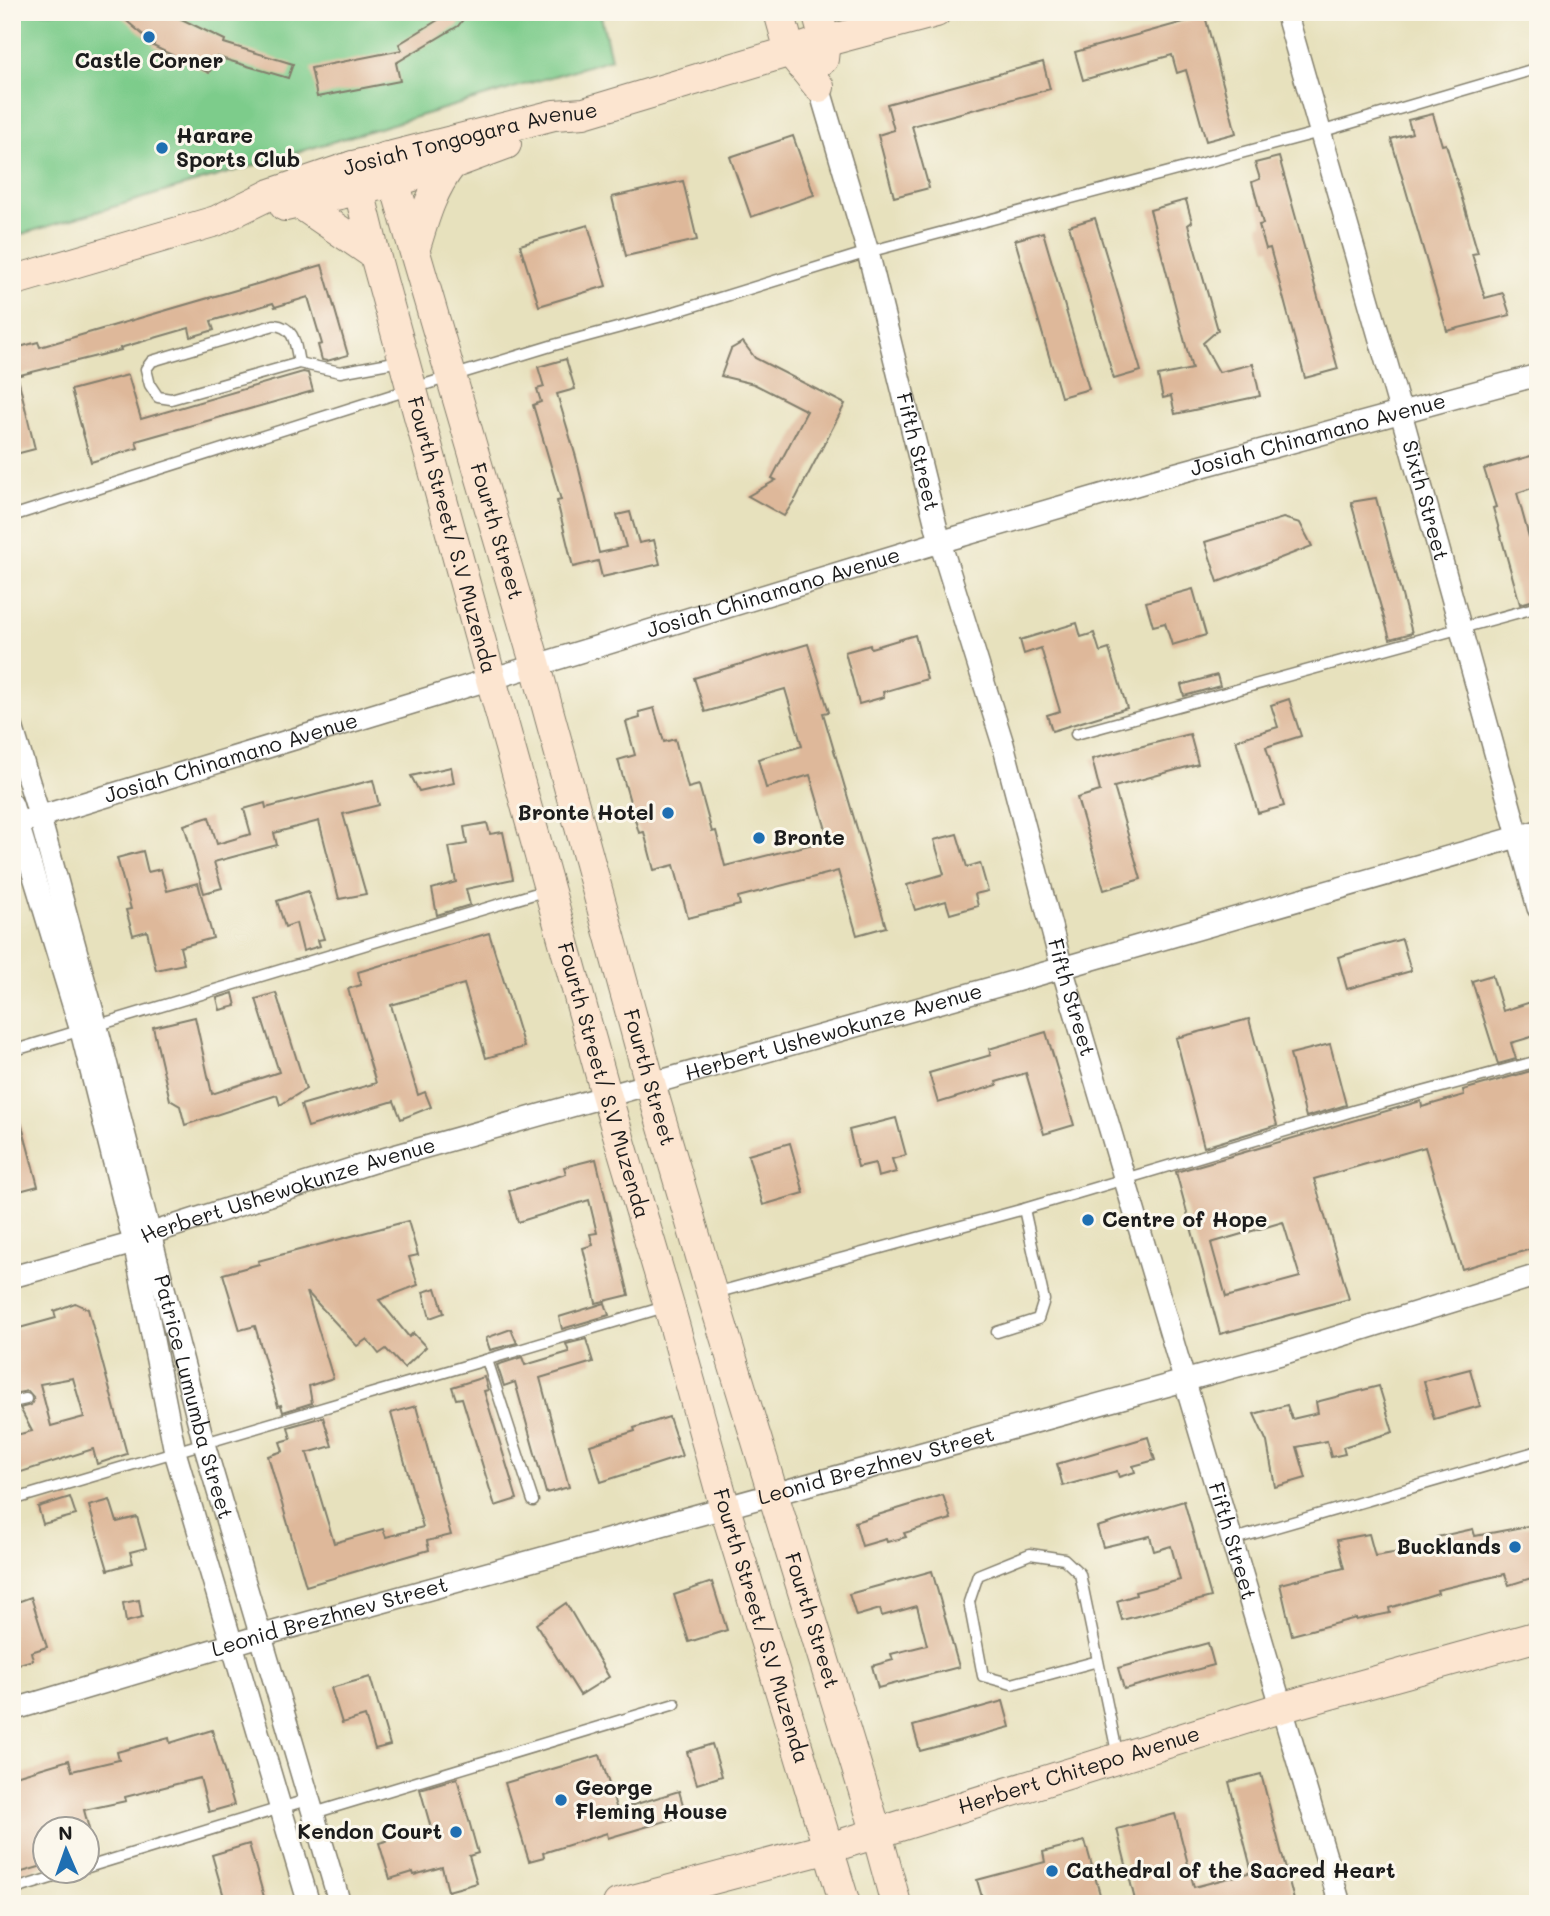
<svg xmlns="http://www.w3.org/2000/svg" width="1550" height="1916" viewBox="0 0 1550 1916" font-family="Mali,sans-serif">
<rect width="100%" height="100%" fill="#fbf7ec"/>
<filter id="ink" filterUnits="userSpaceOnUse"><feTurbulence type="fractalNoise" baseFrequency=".0143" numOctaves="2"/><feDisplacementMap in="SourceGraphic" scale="14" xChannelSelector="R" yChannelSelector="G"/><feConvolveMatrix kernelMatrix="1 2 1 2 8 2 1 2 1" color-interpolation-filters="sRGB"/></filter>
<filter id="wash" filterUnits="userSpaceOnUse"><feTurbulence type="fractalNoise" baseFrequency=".00686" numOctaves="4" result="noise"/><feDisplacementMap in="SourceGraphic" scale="28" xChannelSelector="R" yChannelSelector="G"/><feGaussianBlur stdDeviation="1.57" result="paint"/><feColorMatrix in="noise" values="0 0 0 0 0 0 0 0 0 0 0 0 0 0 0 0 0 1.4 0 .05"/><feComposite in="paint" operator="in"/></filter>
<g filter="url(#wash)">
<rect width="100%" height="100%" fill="#e7e1bd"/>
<path fill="#7dcc8b" stroke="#4c7454" stroke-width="2" d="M12 12H600L611 59 12 237Z"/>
<g id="blocks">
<g fill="#deb89a" fill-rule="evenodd">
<path d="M116 12H167L225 40 224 43 293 64 288 78 217 57 209 73 153 46 154 44Z"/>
<path d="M451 12H469L458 26 396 63 400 81 317 97 311 68 402 50 399 44Z"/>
<path d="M1205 16 1236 133 1206 141 1186 70 1177 73 1172 55 1083 80 1075 52Z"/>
<path d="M1043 62 1050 89 912 126 929 188 894 197 878 135 894 130 887 104Z"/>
<path d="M1433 114 1442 145 1446 144 1478 253 1472 254 1485 298 1503 293 1510 315 1447 331 1391 139 1412 133 1408 120Z"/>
<path d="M793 136 814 195 751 217 730 157Z"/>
<path d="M1279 157 1338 369 1305 378 1270 248 1266 249 1259 225 1263 224 1259 208 1252 182 1260 179 1255 163Z"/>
<path d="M683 181 697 240 626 256 612 197Z"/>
<path d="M1186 200 1192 222 1188 225 1218 330 1203 343 1219 372 1253 364 1260 396 1175 414 1171 396 1163 398 1158 376 1192 369 1150 210Z"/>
<path d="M1095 218 1141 371 1114 379 1069 226Z"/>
<path d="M588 225 606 286 539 306 520 245Z"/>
<path d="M1043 232 1089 389 1061 397 1015 240Z"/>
<path d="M322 265 348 355 327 361 322 360 318 345 322 344 308 297 275 307 273 303 211 321 214 330 191 337 189 328 120 348 121 350 12 377V349L38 342 40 347Z"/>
<path d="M743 342 755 358 845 404 796 498 784 516 748 496 776 480 772 478 807 411 754 384 721 376 731 349Z"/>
<path d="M566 359 575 389 557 394 576 457 599 553 626 547 617 515 630 512 639 543 654 540 660 564 602 577 598 561 573 567 557 501 561 500 533 405 541 402 537 389 544 387 538 367Z"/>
<path d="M303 372 308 373 313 391 136 441 138 448 91 462 71 390 128 375 141 419Z"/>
<path d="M18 378 35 449 12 455V379Z"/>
<path d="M1538 454V486L1517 493 1538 570V599L1520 604 1493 508 1496 507 1484 469Z"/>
<path d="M1376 498 1412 633 1390 639 1351 502Z"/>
<path d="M1283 518 1300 523 1312 546 1218 582 1205 542Z"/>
<path d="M1193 589 1206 635 1172 645 1165 623 1153 626 1146 602Z"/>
<path d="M1077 623 1081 637 1094 633 1100 652 1109 649 1127 708 1052 731 1047 715 1060 711 1041 648 1024 654 1020 640Z"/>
<path d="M915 635 927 679 883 692 884 697 859 704 845 652 870 645 871 648Z"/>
<path d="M808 644 829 712 823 713 886 927 857 935 838 871 738 897 740 905 688 918 674 865 654 870 644 832 639 833 618 760 635 755 626 722 640 718 639 712 654 708 664 742 675 739 688 788 699 785 712 832 716 831 725 866 829 840 810 775 766 788 758 759 802 746 785 689 705 712 694 678Z"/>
<path d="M1217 675 1220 686 1184 696 1181 685Z"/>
<path d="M1289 699 1301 736 1266 747 1284 806 1258 813 1236 740 1278 727 1271 705Z"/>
<path d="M1190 734 1198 764 1114 787 1141 879 1104 890 1077 798 1100 791 1092 759Z"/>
<path d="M451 767 454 783 419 791 411 776Z"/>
<path d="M373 780 379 805 343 814 366 894 339 899 319 821 274 833 277 845 214 862 222 888 204 893 184 825 209 817 217 844 251 834 244 809 265 803 266 808Z"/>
<path d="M487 823 490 834 503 832 513 879 466 889 470 905 437 915 432 889 456 882 449 847 467 844 464 827Z"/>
<path d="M957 834 967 867 980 863 988 891 975 894 978 906 950 914 946 901 915 910 907 885 944 874 934 840Z"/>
<path d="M143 851 148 872 161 869 167 891 198 883 213 938 180 947 184 964 156 970 147 931 133 935 126 910 131 909 117 858Z"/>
<path d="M308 891 324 939 318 940 320 946 303 951 296 923 285 927 277 901Z"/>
<path d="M489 933 524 1047 486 1058 464 984 391 1005 418 1095 425 1092 431 1107 401 1119 394 1101 308 1127 301 1105 376 1083 348 989 361 985 358 972Z"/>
<path d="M1402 939 1411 971 1347 989 1338 957Z"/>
<path d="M1492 975 1503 1011 1531 1002 1538 1023V1035L1511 1043 1516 1059 1498 1064 1472 981Z"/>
<path d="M233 993 236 1006 220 1010 217 998Z"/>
<path d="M276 993 306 1089 280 1105 277 1095 185 1125 180 1106 170 1100 153 1027 195 1017 212 1094 279 1072 256 999Z"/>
<path d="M1249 1019 1277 1125 1204 1147 1176 1038Z"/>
<path d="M1046 1032 1074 1125 1044 1134 1026 1073 996 1082 997 1085 938 1103 929 1073 991 1055 989 1049Z"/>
<path d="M1330 1044 1346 1105 1306 1117 1290 1054Z"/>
<path d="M1538 1069V1247L1462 1269 1425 1147 1314 1179 1349 1299 1220 1334 1176 1172 1421 1101 1422 1107 1464 1095 1463 1090ZM1283 1222 1300 1277 1226 1297 1211 1243Z"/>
<path d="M17 1107 38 1186 12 1193V1108Z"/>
<path d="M896 1118 906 1155 892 1159 896 1172 878 1177 875 1163 858 1167 849 1130Z"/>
<path d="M790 1143 804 1193 763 1205 748 1155Z"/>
<path d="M596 1159 629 1295 596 1303 583 1248 593 1245 590 1234 597 1233 589 1200 518 1222 509 1191 566 1174 564 1167Z"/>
<path d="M408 1221 418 1255 409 1257 418 1285 379 1300 409 1337 413 1333 426 1347 404 1368 386 1349 379 1354 367 1339 357 1346 307 1292 333 1378 309 1386 312 1403 283 1412 281 1405 278 1406 255 1326 240 1330 223 1274 259 1264 258 1261Z"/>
<path d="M436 1288 444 1313 430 1318 423 1292Z"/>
<path d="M75 1303 88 1309 127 1454 97 1464 93 1449 12 1475V1436L32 1431 20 1408 31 1405 34 1398 28 1391 12 1394V1330L56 1318 54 1311ZM73 1378 84 1417 51 1426 40 1384Z"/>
<path d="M605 1303 609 1315 562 1329 559 1317Z"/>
<path d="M511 1329 517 1343 490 1350 486 1338Z"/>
<path d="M586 1339 593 1362 540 1378 569 1487 546 1493 515 1382 504 1386 497 1365 522 1357 525 1365 532 1363 569 1352 566 1344Z"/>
<path d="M1470 1369 1480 1406 1434 1419 1424 1381Z"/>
<path d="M484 1377 488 1390 484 1391 517 1499 495 1506 462 1398 456 1399 452 1387Z"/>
<path d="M1379 1386 1393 1432 1343 1447 1345 1454 1331 1457 1327 1441 1297 1447 1306 1478 1275 1487 1267 1442 1254 1414 1287 1405 1292 1419 1318 1413 1316 1402Z"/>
<path d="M416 1406 451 1535 427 1541 429 1550 306 1586 268 1456 283 1451 280 1442 291 1439 288 1427 323 1417 332 1446 307 1453 334 1543 383 1529 386 1537 423 1527 391 1413Z"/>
<path d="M669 1417 682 1456 601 1482 590 1445 635 1431 634 1428Z"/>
<path d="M1148 1437 1155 1460 1133 1466 1135 1472 1119 1477 1117 1471 1063 1486 1057 1464Z"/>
<path d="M943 1495 951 1519 904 1533 906 1537 887 1542 886 1539 862 1546 855 1522Z"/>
<path d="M70 1497 76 1515 43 1524 38 1507Z"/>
<path d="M110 1500 117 1522 137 1517 146 1548 130 1552 133 1563 108 1570 89 1506Z"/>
<path d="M1184 1501 1211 1597 1122 1620 1117 1601 1136 1595 1135 1592 1180 1580 1171 1546 1154 1551 1150 1536 1103 1547 1097 1527Z"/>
<path d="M1538 1524V1576L1509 1585 1505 1574 1437 1590 1438 1593 1389 1608 1390 1613 1356 1620V1618L1292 1635 1280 1584 1344 1568 1337 1540 1369 1534 1375 1556 1405 1551 1408 1555 1440 1548 1437 1537 1473 1529 1475 1536Z"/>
<path d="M932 1571 959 1667 878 1688 872 1666 893 1660 891 1654 927 1645 917 1606 882 1616 880 1609 856 1616 849 1594Z"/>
<path d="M712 1582 727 1630 689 1642 674 1595Z"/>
<path d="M31 1597 47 1647 31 1652 33 1660 12 1666V1604Z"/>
<path d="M139 1600 142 1618 126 1622 123 1603Z"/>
<path d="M566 1603 609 1677 580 1695 536 1624Z"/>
<path d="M1208 1643 1214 1665 1124 1689 1118 1668Z"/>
<path d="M370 1677 390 1745 375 1749 365 1716 342 1723 331 1688Z"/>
<path d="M1003 1701 1010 1727 920 1751 913 1726Z"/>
<path d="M212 1730 234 1805 209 1812 200 1778 125 1797 126 1801 84 1810 89 1829H46V1865L12 1875V1777L69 1760 72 1771 119 1760 117 1752 169 1738 170 1743Z"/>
<path d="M712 1744 722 1776 697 1784 687 1752Z"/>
<path d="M600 1755 617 1810 679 1791 686 1815 608 1838 607 1833 543 1853 544 1857 529 1861 505 1783Z"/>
<path d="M1261 1774 1295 1904H1227V1899L1208 1904H1136L1117 1829 1175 1814 1194 1887 1252 1872 1229 1782Z"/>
<path d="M457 1778 478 1853 469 1856 477 1883 448 1891 442 1867 414 1875 413 1872 390 1879 379 1843 431 1828 420 1789Z"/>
<path d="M1085 1841 1101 1898 1082 1904H1059L1057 1898 1035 1904H984L977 1880 1045 1862 1043 1852Z"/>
<path d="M249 1844 266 1904H226L212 1855Z"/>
</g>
</g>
</g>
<g filter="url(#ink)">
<use href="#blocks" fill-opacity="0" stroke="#827e6c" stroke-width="2"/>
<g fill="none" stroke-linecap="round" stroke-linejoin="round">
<g stroke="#827e6c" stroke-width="13">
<g id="lane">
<path d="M299 363C295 345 296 327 274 325L152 361 146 369 150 385 158 397 171 399 299 363 340 372 400 361"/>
<path d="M12 516 452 376 554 345 658 317 868 252 1320 132 1538 68"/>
<path d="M1076 734 1538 607"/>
<path d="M12 1051 547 890"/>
<path d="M715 1293 1024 1209 1356 1110 1538 1061"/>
<path d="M997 1332 1038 1319 1044 1300 1024 1209"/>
<path d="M487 1360 533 1501"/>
<path d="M12 1402 26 1399"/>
<path d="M12 1500 668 1306"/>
<path d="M1231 1540 1538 1451"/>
<path d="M1098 1661 1012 1684 983 1676 969 1602 978 1575 1030 1554 1064 1559 1080 1574 1118 1757"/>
<path d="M314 1813 675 1704"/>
<path d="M88 1867 310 1799"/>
<path d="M12 1890 77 1870"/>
</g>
</g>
<g stroke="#827e6c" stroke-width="24">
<g id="street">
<path id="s1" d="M1286 12 1401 413 1538 908"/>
<path id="s2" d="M819 87 868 252 940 542 1003 744 1062 968 1340 1904"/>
<path id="s3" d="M12 726 40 818 97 1027 204 1444 340 1904"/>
<path d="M12 804 81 1031 134 1243 175 1452 309 1904"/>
<path id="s4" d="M12 825 940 542 1170 475 1538 375"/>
<path id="s5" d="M12 1277 134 1243 149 1234 376 1161 1062 968 1538 831"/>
<path id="s6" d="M12 1710 263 1635 1285 1353 1538 1275"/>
</g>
</g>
<g stroke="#827e6c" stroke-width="32">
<g id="secondary">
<path d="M779 12 790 51 819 87"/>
<path d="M817 12 825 41 823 59"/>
<path id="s7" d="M387 157 536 666 650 1083 712 1294 877 1834 896 1904"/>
<path id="s8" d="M353 166 375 255 491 679 606 1094 669 1306 725 1508 845 1904"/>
<path d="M299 203 375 255"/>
<path d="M285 206 394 182 452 164 506 144"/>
<path d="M415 248C424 218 432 189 452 164"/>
<path id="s9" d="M12 281 216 221 271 194 353 166 554 115 584 113 808 46 936 12"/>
<path id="s10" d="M618 1904 829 1848 1280 1708 1538 1636"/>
</g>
</g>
<use href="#lane" stroke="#fff" stroke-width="10"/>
<use href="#street" stroke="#fff" stroke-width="21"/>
<use href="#secondary" stroke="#fce5d0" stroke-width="30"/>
</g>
</g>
<g fill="#1f6fb2" stroke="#fbf7ec" stroke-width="2.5">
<circle cx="149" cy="37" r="7"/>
<circle cx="162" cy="148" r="7"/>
<circle cx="668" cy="813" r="7"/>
<circle cx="759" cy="838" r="7"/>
<circle cx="1088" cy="1220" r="7"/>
<circle cx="1515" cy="1547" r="7"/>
<circle cx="561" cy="1800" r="7"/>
<circle cx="456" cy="1832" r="7"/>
<circle cx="1052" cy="1871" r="7"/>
</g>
<g text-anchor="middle" stroke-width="6" stroke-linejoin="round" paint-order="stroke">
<g font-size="21" font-weight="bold" fill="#1c1c1c" stroke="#fbf7ec" text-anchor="start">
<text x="149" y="68" text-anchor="middle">Castle Corner</text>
<text x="176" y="143">Harare<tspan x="176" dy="24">Sports Club</tspan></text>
<text x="654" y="820" text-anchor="end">Bronte Hotel</text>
<text x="773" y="845">Bronte</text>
<text x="1102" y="1227">Centre of Hope</text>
<text x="1501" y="1554" text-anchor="end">Bucklands</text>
<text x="575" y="1795">George<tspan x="575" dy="24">Fleming House</tspan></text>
<text x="442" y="1839" text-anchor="end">Kendon Court</text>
<text x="1066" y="1878">Cathedral of the Sacred Heart</text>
</g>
<g font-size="21" fill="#1c1c1c" stroke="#fbf7ec">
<text dy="7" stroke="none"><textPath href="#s9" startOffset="481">Josiah Tongogara Avenue</textPath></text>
<text dy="7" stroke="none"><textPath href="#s4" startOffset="1363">Josiah Chinamano Avenue</textPath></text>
<text dy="7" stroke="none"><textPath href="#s2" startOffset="378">Fifth Street</textPath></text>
<text dy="7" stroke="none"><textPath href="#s1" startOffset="508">Sixth Street</textPath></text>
<text dy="7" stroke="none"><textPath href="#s7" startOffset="390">Fourth Street</textPath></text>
<text dy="7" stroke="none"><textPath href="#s8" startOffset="382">Fourth Street/ S.V Muzenda</textPath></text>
<text dy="7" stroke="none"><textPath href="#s4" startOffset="796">Josiah Chinamano Avenue</textPath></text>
<text dy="7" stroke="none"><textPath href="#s4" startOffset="229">Josiah Chinamano Avenue</textPath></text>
<text dy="7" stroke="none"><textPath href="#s2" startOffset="945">Fifth Street</textPath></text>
<text dy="7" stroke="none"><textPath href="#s5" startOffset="858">Herbert Ushewokunze Avenue</textPath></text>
<text dy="7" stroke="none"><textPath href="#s7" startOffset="957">Fourth Street</textPath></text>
<text dy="7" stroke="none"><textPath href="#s8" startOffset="948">Fourth Street/ S.V Muzenda</textPath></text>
<text dy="7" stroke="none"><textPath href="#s5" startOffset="290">Herbert Ushewokunze Avenue</textPath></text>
<text dy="7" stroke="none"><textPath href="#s3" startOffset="695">Patrice Lumumba Street</textPath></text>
<text dy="7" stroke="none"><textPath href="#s6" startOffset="898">Leonid Brezhnev Street</textPath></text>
<text dy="7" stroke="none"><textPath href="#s2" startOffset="1512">Fifth Street</textPath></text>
<text dy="7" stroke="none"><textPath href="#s6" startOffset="331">Leonid Brezhnev Street</textPath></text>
<text dy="7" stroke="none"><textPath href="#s7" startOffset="1524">Fourth Street</textPath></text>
<text dy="7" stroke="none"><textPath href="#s8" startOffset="1516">Fourth Street/ S.V Muzenda</textPath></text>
<text dy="7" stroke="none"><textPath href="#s10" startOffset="480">Herbert Chitepo Avenue</textPath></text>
</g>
</g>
<rect width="1550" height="1916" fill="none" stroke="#fbf7ec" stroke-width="42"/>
<g transform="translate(66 1850) rotate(358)"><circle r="33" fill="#fbf7ec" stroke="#a29f99" stroke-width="2"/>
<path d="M0-5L12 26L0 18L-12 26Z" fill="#1f6fb2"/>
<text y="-10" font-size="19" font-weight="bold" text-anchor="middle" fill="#1c1c1c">N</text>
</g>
</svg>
